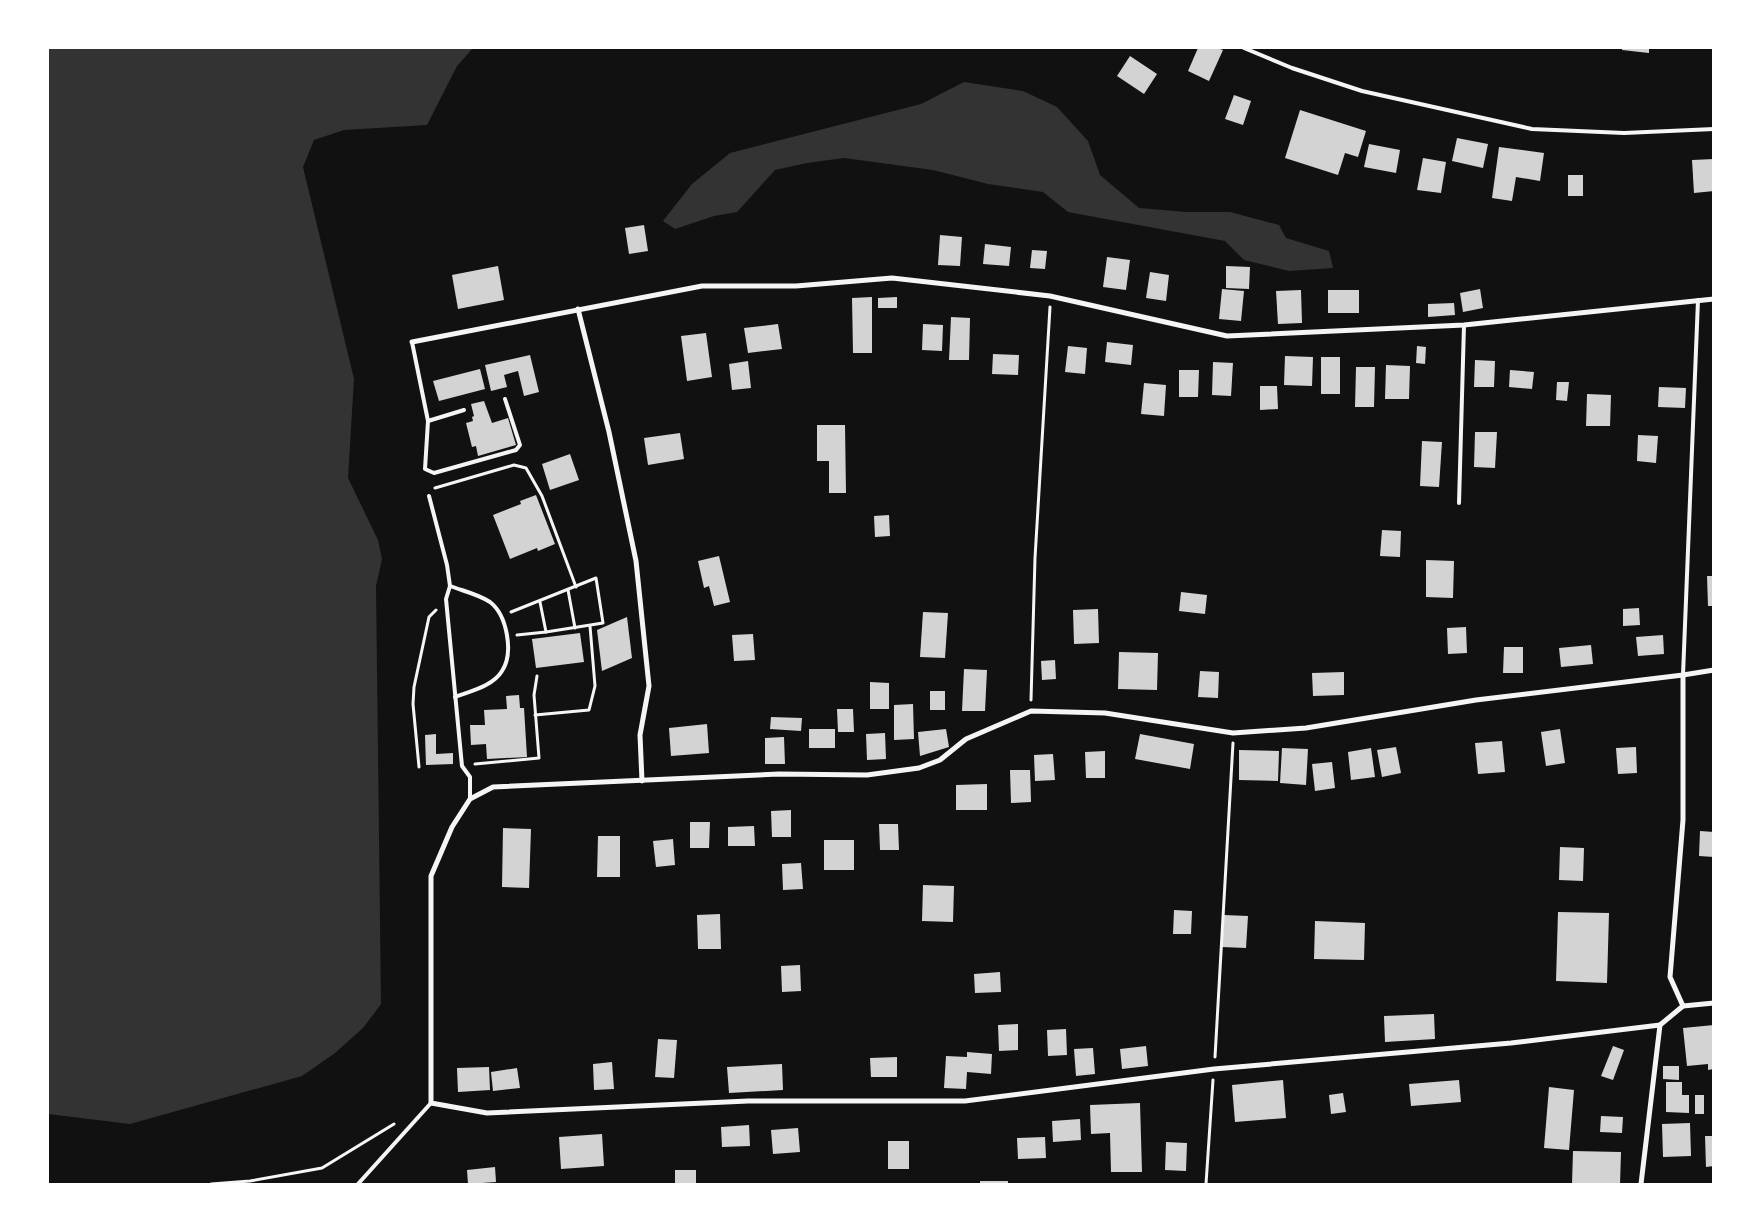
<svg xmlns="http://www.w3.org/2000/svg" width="1761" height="1232" viewBox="0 0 1761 1232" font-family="'PT Sans Narrow',sans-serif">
<rect width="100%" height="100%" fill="#111"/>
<g fill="#333">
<path d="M48 48H473L457 66 427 125 344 130 314 140 303 167 354 379 348 478 378 540 382 559 376 586 381 1004 363 1028 335 1053 302 1076 130 1124 48 1114Z"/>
<path d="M964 82 1023 91 1057 107 1088 141 1100 175 1139 208 1186 212H1230L1279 225 1286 238 1329 251 1333 268 1289 271 1244 260 1225 241 1068 212 1043 192 988 184 933 170 844 158 807 163 775 170 737 212 714 216 675 229 663 221 692 184 730 153 921 104Z"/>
</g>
<g fill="#d3d3d3">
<path d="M1198 48H1217L1223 50 1209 81 1188 71Z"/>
<path d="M1622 48H1649V53L1622 50Z"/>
<path d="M1130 56 1157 74 1144 94 1117 76Z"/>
<path d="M1234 95 1251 101 1243 125 1225 119Z"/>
<path d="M1300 110 1366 131 1358 157 1345 153 1338 175 1285 158Z"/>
<path d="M1457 138 1488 144 1483 168 1452 161Z"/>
<path d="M1369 144 1400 150 1396 173 1364 167Z"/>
<path d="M1499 147 1544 153 1540 181 1516 177 1512 201 1492 198Z"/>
<path d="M1423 158 1446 162 1441 193 1417 190Z"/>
<path d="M1714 159V191L1694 193 1692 160Z"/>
<rect x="1568" y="175" width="15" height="21"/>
<path d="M644 225 648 251 629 254 625 228Z"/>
<path d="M940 235 962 237 960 266 938 265Z"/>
<path d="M985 244 1011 247 1009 266 983 264Z"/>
<path d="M1032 250 1047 251 1045 269 1030 268Z"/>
<path d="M1107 257 1130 260 1126 290 1103 287Z"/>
<path d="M498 266 504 300 458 309 452 275Z"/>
<path d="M1226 266 1250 267 1249 289 1226 288Z"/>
<path d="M1150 272 1169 275 1166 301 1146 298Z"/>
<path d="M1222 289 1244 291 1241 321 1219 319Z"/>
<path d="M1480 289 1483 308 1463 312 1460 293Z"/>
<path d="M1301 290 1302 323 1278 324 1276 291Z"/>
<rect x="1328" y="290" width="31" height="23"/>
<path d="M872 297V353H853L852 298Z"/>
<path d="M897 297V308H878V298Z"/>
<path d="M1454 303 1455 315 1428 317V304Z"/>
<path d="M951 317 970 318 969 360H949Z"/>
<path d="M778 324 782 349 748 353 744 328Z"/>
<path d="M923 324 943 325 942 351 922 350Z"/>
<path d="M706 333 712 377 687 381 681 336Z"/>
<path d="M1107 342 1133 345 1131 365 1105 362Z"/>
<path d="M1068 346 1087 348 1085 374 1065 372Z"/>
<path d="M1417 346 1426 347 1425 364 1416 363Z"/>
<path d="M993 354 1019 355 1018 375 992 374Z"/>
<path d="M530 355 539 392 524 396 518 371 504 375 507 387 491 391 485 365Z"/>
<path d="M1285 356 1313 357 1312 386 1284 385Z"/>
<rect x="1321" y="357" width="19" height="37"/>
<path d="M1475 360 1495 361 1494 387H1474Z"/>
<path d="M748 361 751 388 732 390 729 364Z"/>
<path d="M1213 362 1233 363 1231 396 1212 395Z"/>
<path d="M1386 365 1410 366 1409 399H1385Z"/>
<path d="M1356 367H1375L1374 407H1355Z"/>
<path d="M480 369 485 389 439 401 433 381Z"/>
<path d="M1179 370H1199L1198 397H1179Z"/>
<path d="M1510 370 1534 372 1532 389 1509 387Z"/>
<path d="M1557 382H1569L1567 401 1556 400Z"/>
<path d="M1144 383 1166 385 1164 416 1141 414Z"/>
<path d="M1260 386H1277L1278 409 1260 410Z"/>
<path d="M1659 387 1686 388 1685 408 1658 407Z"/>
<path d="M1587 394 1611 395 1610 426H1586Z"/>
<path d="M484 401 492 423 508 418 516 445 478 456 476 446 472 447 466 423 473 421 472 417 474 416 471 404Z"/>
<path d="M817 425H845L846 493H829V461H817Z"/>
<path d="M1475 432H1497L1495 468 1474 467Z"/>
<path d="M680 433 684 459 648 465 644 438Z"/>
<path d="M1638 435 1658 436 1656 463 1637 461Z"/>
<path d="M1422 441 1442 442 1439 487 1420 486Z"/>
<path d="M570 454 579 480 550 490 542 464Z"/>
<path d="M536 495 555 544 538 551 537 548 510 559 493 515 521 504 520 501Z"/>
<path d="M889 515 890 536 875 537 874 516Z"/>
<path d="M1382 530 1401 531 1400 557 1380 556Z"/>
<path d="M719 556 730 602 714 606 709 586 704 588 698 561Z"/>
<path d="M1426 560 1454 561 1453 598 1426 597Z"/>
<path d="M1707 576H1714V606H1708Z"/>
<path d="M1181 592 1207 595 1205 614 1179 611Z"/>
<path d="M1639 608 1640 625 1623 626V609Z"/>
<path d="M1098 609 1099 643 1074 644 1073 610Z"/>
<path d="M923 612 948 613 945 658 920 657Z"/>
<path d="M627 617 632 658 602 671 597 630Z"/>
<path d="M1466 627 1467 653 1448 654 1447 628Z"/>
<path d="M580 633 584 662 536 668 532 639Z"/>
<path d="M753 634 755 660 734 661 732 635Z"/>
<path d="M1663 635 1664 654 1638 656 1636 637Z"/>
<path d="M1591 645 1593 664 1561 667 1559 648Z"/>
<path d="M1504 647H1523V673H1503Z"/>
<path d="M1119 652 1158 653 1157 690 1118 689Z"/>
<path d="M1055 660 1056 679 1042 680 1041 661Z"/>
<path d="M964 669 987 670 985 711H962Z"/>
<path d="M1200 671 1219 672 1218 698 1198 697Z"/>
<path d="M1344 672V695L1313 696 1312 673Z"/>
<path d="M870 682 889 683V709H870Z"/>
<rect x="930" y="691" width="15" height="19"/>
<path d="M519 695 520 708H524L527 757 487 759 486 744 471 745 470 725H485L484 710 507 709 506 696Z"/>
<path d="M913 704 914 739 894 740V705Z"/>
<path d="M837 709H853L854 732H838Z"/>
<path d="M771 717 802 718 801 731 770 729Z"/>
<path d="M707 724 709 753 671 756 669 728Z"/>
<rect x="809" y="729" width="26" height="19"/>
<path d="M946 729 949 747 920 756 918 732Z"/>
<path d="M1560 729 1565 763 1546 766 1541 732Z"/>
<path d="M885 733 886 759 867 760 866 734Z"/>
<path d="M436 734V754L453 753V764L426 765 425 735Z"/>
<path d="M1140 734 1194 744 1190 769 1135 759Z"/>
<path d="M784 737 785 764H765V738Z"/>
<path d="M1502 741 1505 772 1478 774 1475 743Z"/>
<path d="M1396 747 1401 773 1382 777 1377 750Z"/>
<path d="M1636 747 1637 773 1618 774 1616 748Z"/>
<path d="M1282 748 1308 749 1306 785 1280 783Z"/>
<path d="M1371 748 1375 777 1351 780 1348 752Z"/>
<path d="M1239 750 1279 751 1278 781 1239 780Z"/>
<path d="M1105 751V778H1086L1085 752Z"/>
<path d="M1053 754 1055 780 1035 781 1034 755Z"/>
<path d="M1332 762 1335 788 1315 791 1312 764Z"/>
<path d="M1010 770H1030L1031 802 1011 803Z"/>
<path d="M987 784V810H956V785Z"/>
<path d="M791 810V837H772L771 811Z"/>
<path d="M690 822H710L709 848H690Z"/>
<path d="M879 824H898L899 850H880Z"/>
<path d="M754 826 755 846H728V827Z"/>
<path d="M503 828 531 829 529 888 502 887Z"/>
<path d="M1700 831 1714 832V857L1699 856Z"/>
<path d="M598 836H620V877H597Z"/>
<path d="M673 839 675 865 656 867 653 841Z"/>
<rect x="824" y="840" width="30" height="30"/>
<path d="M1560 847 1584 848 1583 881 1559 880Z"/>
<path d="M801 863 803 889 783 890 782 864Z"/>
<path d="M923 885 954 886 953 922 922 921Z"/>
<path d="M1174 910 1192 911 1191 934H1173Z"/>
<path d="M1558 912 1609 913 1607 983 1556 981Z"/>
<path d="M720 914 721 949H698L697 915Z"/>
<path d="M1224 915 1248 916 1246 948 1222 947Z"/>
<path d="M1315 921 1365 923 1364 960 1314 959Z"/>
<path d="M800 965 801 991 782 992 781 966Z"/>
<path d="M1000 972 1001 992 975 993 974 974Z"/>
<path d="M1434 1014 1435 1039 1385 1042 1384 1016Z"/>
<path d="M1018 1024V1050L999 1051 998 1025Z"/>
<path d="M1714 1025V1069L1708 1070V1064L1687 1066 1683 1028Z"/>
<path d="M1066 1029 1067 1055 1048 1056 1047 1030Z"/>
<path d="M658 1039 677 1040 674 1078 655 1077Z"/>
<path d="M1146 1046 1148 1066 1122 1069 1120 1049Z"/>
<path d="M1613 1046 1624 1050 1613 1080 1601 1076Z"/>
<path d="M1093 1048 1095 1074 1076 1076 1074 1049Z"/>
<path d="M967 1052 992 1054 991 1074 967 1072 966 1089 944 1088 946 1056 967 1057Z"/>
<path d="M897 1057V1077H871L870 1058Z"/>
<path d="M612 1062 614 1089 594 1090 593 1064Z"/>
<path d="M782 1064 783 1090 729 1093 727 1067Z"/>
<path d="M1663 1066H1679V1080L1663 1079Z"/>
<path d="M489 1067 490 1090 458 1092 457 1068Z"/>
<path d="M517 1068 520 1088 493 1091 491 1072Z"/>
<path d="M1283 1080 1286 1118 1235 1122 1232 1085Z"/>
<path d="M1459 1080 1461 1102 1411 1106 1409 1084Z"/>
<path d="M1666 1082H1682V1095H1689V1113L1666 1112Z"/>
<path d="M1549 1087 1574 1090 1569 1150 1544 1148Z"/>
<path d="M1343 1093 1346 1112 1331 1114 1329 1095Z"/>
<rect x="1695" y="1095" width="9" height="19"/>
<path d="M1140 1103 1142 1172H1111L1110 1133 1091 1134 1090 1105Z"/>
<path d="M1601 1116 1623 1117 1622 1133 1600 1132Z"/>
<path d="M1080 1119 1081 1140 1053 1142 1052 1121Z"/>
<path d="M1690 1123 1691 1156 1663 1157 1662 1124Z"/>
<path d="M749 1125 750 1146 722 1147 721 1127Z"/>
<path d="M798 1128 800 1152 773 1154 771 1130Z"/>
<path d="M602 1134 604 1166 561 1169 559 1137Z"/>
<path d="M1705 1136H1714V1166L1706 1167Z"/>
<path d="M1045 1137 1046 1158 1018 1159 1017 1138Z"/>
<rect x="888" y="1141" width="21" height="28"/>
<path d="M1166 1142 1187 1143 1186 1171 1165 1170Z"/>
<path d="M1573 1151 1621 1152 1620 1184H1572Z"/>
<path d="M495 1167 496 1182 468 1184 467 1170Z"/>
<rect x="675" y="1170" width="21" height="14"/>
<rect x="980" y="1181" width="28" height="3"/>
</g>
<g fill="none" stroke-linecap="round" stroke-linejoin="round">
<g stroke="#f5f5f5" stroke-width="3">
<path d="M435 488 514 465 526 468 542 496 576 587"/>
<path d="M568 590 575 628"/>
<path d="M540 602 546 632"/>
<path d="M511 612 596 578 603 623 546 632 517 635"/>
<path d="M1031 700 1035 558 1050 307"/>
<path d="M535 715 589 710 595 686 590 626"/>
<path d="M475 764 539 758 534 695 537 676"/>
<path d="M419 767 413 704 414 687 429 617 436 610"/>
<path d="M1215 1057 1233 743"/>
<path d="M211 1184 250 1181 322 1168 394 1124"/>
<path d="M1206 1184 1213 1080"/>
</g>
<g stroke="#f5f5f5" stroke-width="4">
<path d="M1244 48 1292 68 1362 91 1532 129 1624 133 1714 129"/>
<path d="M412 342 428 421 425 469 434 473 516 450 520 445 505 399"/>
<path d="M428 421 464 410"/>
<path d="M429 496 447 565 450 586 446 599 462 766 470 777V799"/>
<path d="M1459 503 1464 325"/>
<path d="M450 586C463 591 478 594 490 602 507 615 514 653 502 671 493 686 471 691 455 697"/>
<path d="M1683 675 1698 300"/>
<path d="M358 1184 431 1103"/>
</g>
<g stroke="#f5f5f5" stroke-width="5">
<path d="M578 309 609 432 636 561 649 686 640 735 642 781"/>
<path d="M412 342 702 286H796L892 278 1050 296 1227 336 1464 325 1714 299"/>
<path d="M1683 1006 1714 1003"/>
<path d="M1660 1025 1511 1043 1214 1069 965 1101H748L487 1113 431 1103V876L452 827 470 799 493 787 779 774 867 775 919 768 940 760 966 739 1031 711 1105 713 1233 733 1306 728 1476 700 1683 675 1714 670"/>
<path d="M1641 1184 1660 1025 1683 1006 1670 977 1683 820V675"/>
</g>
</g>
<rect width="1761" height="1232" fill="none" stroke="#ffffff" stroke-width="98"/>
</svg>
